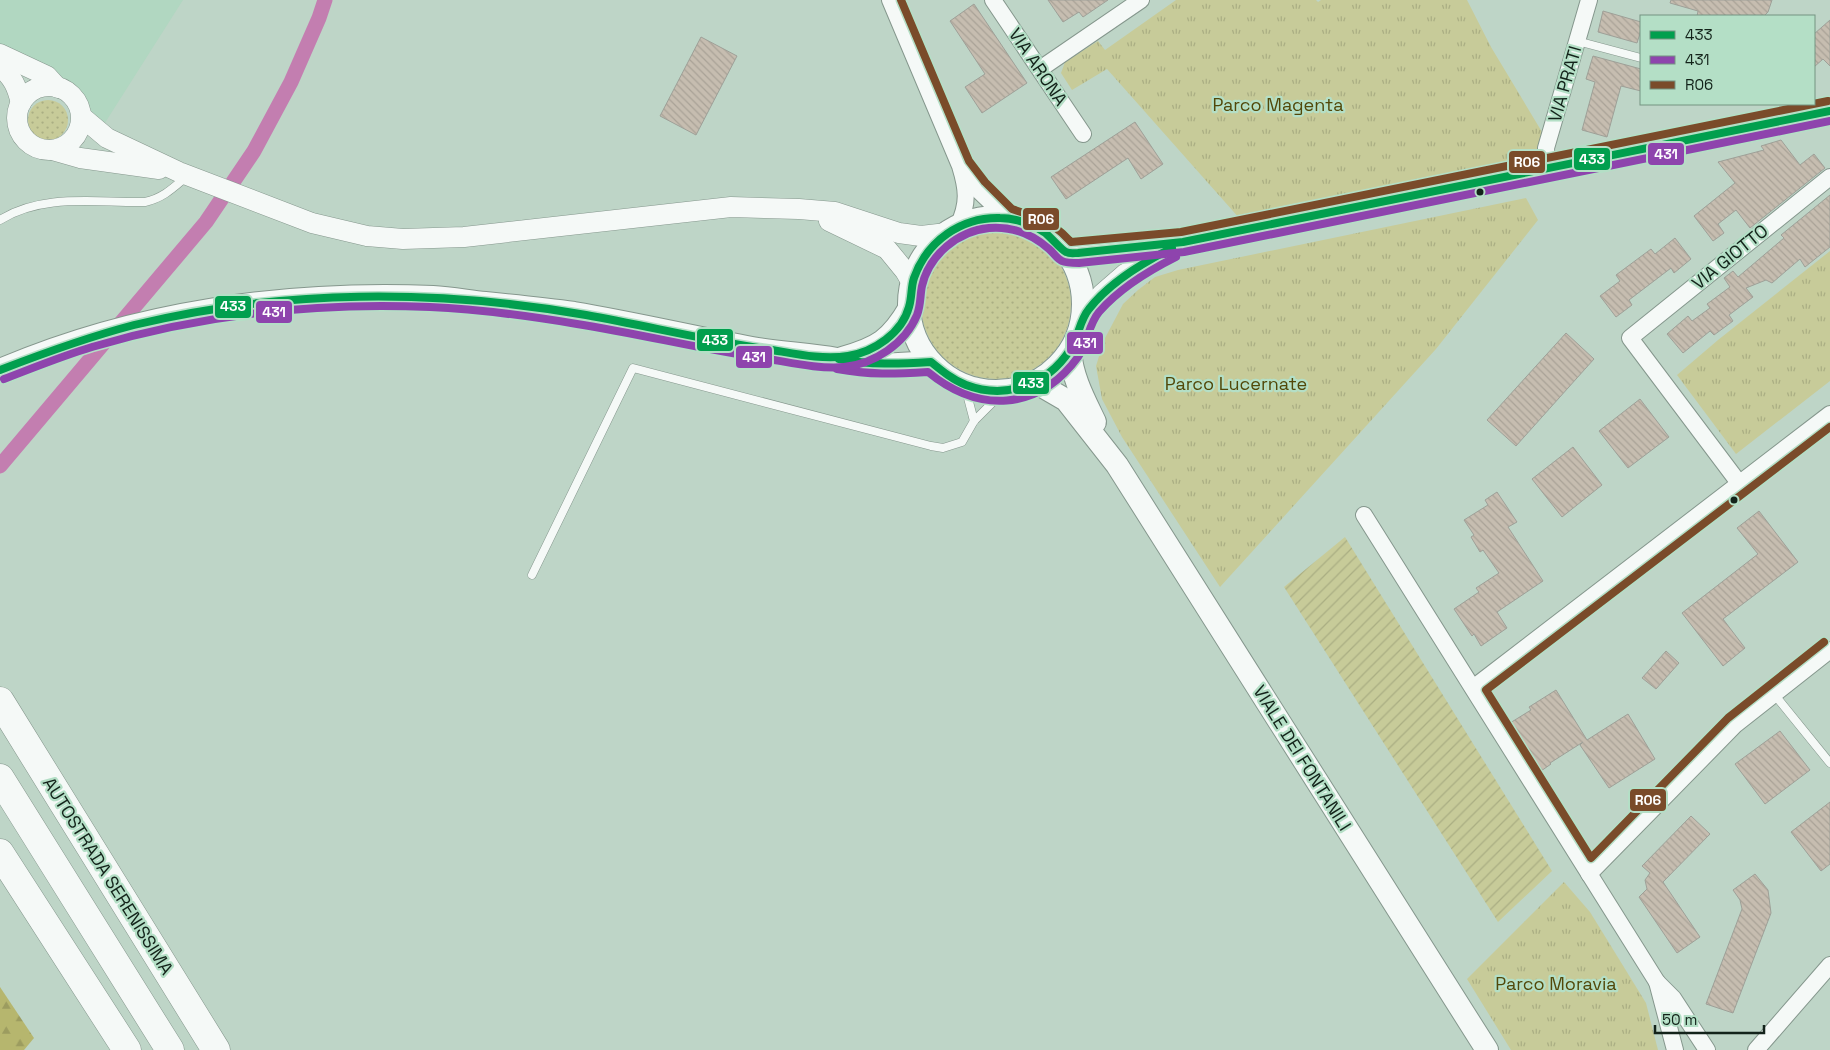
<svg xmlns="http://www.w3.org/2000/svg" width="1830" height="1050" viewBox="0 0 1830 1050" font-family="'Space Grotesk',sans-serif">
<defs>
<pattern id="grass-dots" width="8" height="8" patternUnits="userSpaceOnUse" patternTransform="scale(1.25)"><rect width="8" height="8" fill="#c7cb99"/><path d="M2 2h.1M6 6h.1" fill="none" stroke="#aaae83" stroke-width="1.8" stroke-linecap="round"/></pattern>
<pattern id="forest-firs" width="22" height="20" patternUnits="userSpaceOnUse" patternTransform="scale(1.25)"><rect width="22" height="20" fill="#b6b66e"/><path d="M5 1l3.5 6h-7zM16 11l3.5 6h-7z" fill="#9c9c5f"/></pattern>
<pattern id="park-tufts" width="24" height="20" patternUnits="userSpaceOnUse" patternTransform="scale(1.25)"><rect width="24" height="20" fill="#c7cb99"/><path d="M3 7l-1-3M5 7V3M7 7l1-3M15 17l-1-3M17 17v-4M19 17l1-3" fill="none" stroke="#aaae83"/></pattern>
<pattern id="garden-furrows" width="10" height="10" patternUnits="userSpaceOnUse" patternTransform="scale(1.25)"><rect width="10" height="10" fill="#c7cb99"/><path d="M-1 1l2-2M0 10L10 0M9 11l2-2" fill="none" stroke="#aaae83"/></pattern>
<pattern id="building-back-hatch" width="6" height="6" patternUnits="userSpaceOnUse" patternTransform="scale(1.25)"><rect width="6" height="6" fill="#c6bdb0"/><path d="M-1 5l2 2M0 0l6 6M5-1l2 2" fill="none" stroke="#a9a297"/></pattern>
</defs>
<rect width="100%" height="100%" fill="#bed5c7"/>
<path fill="#b1d7c1" d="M0 0H183L103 126 90 113 88 105 75 85 63 81 0 44Z"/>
<g fill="url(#grass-dots)">
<circle cx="48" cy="120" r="20"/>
<circle cx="996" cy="304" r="75"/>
</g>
<path fill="url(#forest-firs)" d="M0 987 34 1038 24 1050H0Z"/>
<g fill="url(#park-tufts)">
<path d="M1176 0H1316L1318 2 1321 0H1467L1491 47 1542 132 1534 163 1240 219 1107 69 1072 90 1061 73 1065 62 1098 41 1105 50Z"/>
<path d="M1526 198 1538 220 1436 349 1220 587 1122 437 1102 399 1096 366 1104 340 1123 304 1138 290 1155 277 1178 270Z"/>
<path d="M1830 251V381L1736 454 1677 375 1718 340Z"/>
<path d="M1564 882 1590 912 1646 1003 1658 1050H1511L1467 979Z"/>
</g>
<path fill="url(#garden-furrows)" d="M1345 537 1552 871 1498 922 1284 587Z"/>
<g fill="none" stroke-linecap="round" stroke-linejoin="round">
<path stroke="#c37eb0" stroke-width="15" d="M0 466 206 222 254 151 291 82 319 18 325 0"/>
</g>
<g fill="url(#building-back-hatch)" stroke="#9ea098">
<path d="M1048 0H1108L1083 17 1079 12 1063 22Z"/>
<path d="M1671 0H1772L1768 12 1764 16H1697L1698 11 1670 3Z"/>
<path d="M974 4 1027 83 982 113 965 87 985 74 950 21Z"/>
<path d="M1603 11 1641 22V30L1637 43 1598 32Z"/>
<path d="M1830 20V66L1823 59 1814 67V34Z"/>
<path d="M701 37 737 56 696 135 660 116Z"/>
<path d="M1593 56 1641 69V91L1621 86 1607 137 1582 130 1595 82 1586 79Z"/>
<path d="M1135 122 1163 164 1141 179 1128 158 1066 199 1051 177Z"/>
<path d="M1781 140 1800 165 1814 154 1825 168 1750 228 1736 210 1718 224 1724 233 1713 241 1694 216 1735 183 1718 162 1764 150 1761 146Z"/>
<path d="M1830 195V247L1805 267 1800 259 1772 283 1766 280 1746 288 1753 297 1729 315 1733 321 1714 335 1710 331 1683 353 1667 334 1688 316 1692 321 1710 308 1707 304 1730 287 1724 278 1733 271 1738 277 1784 238 1781 235Z"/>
<path d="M1675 238 1691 259 1674 273 1671 268 1629 300 1632 305 1616 317 1600 296 1620 281 1616 275 1651 249 1655 254Z"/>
<path d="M1566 333 1594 359 1516 446 1487 420Z"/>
<path d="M1640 399 1669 437 1628 468 1599 431Z"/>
<path d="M1573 447 1602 485 1562 517 1532 479Z"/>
<path d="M1497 492 1517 522 1508 527 1543 581 1497 612 1507 628 1481 646 1474 634 1472 636 1454 609 1479 592 1476 588 1499 573 1483 550 1480 552 1471 537 1474 535 1464 520 1488 505 1485 500Z"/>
<path d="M1759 511 1798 562 1723 619 1745 648 1723 666 1682 613 1758 554 1737 528Z"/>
<path d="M1666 651 1679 663 1656 689 1642 678Z"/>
<path d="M1556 690 1587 740 1628 714 1655 759 1609 788 1580 745 1583 742 1550 763 1551 764 1541 771 1510 723 1531 710 1529 707Z"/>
<path d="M1780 731 1810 770 1765 804 1735 764Z"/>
<path d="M1830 802V864L1821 871 1791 832Z"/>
<path d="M1691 816 1710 834 1663 882 1700 937 1677 953 1639 897 1647 889 1645 880 1650 873 1642 866Z"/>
<path d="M1755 874 1768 890 1771 913 1733 1013 1706 1004 1742 909 1740 900 1733 890Z"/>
</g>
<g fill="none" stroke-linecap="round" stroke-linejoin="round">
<g stroke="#85978d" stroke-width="9">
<g id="service">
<path d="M1577 41 1641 58"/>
<path d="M0 220C43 193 96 203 145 202 163 198 173 188 186 177"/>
<path d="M962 384 968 398 974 421"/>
<path d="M532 575 633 368 931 446 943 448 962 442 974 421 994 401 1015 389"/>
<path d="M1774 694 1830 763"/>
</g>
</g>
<g stroke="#85978d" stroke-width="18">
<g id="minor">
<path d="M890 0 960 166C967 189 969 203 958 226"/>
<path d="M993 0 1083 134"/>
<path d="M1040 69 1141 0"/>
<path d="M1547 169 1546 148 1589 0"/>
<path d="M964 172 977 189 1007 218"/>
<path d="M1739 483 1630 338 1830 177"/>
<path d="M1364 515 1657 982 1673 998 1707 1050"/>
<path d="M1473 688 1830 414"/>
<path d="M1589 874 1735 725 1830 650"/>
<path d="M1657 982 1675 1050"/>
<path d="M1756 1050 1830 965"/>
</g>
</g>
<g stroke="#85978d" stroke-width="21">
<g id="tertiary">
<path d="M0 54 47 76 58 88"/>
<path d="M0 67C13 77 17 87 21 103"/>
<circle cx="49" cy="118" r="32"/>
<path d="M82 117 107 138 179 172 312 223 367 236 403 239 464 237 731 207 799 209 835 212 899 233 921 236 947 233"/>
<path d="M52 150 80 158 159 169"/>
<path d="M829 221 887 249 905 271 912 283"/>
<path d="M1066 252 1078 253 1183 242 1830 111"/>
<path d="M1082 317 1102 294 1125 274 1174 247"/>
</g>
</g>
<g stroke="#85978d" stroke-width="24">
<g id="secondary">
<circle cx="996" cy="304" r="87"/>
<path d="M1070 351C1072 377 1084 399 1095 422"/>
<path d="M842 358C878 348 891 340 910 307"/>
<path d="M0 370C135 312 286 291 433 297 450 298 467 301 485 303 515 306 545 309 574 313 634 323 693 337 752 348 780 353 809 354 837 359 846 360 856 363 865 364 887 366 909 363 931 362"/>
<path d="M1035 382 1066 400 1117 465 1487 1050"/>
</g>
</g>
<g stroke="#85978d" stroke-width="29">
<g id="motorway">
<path d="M0 701 216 1050"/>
<path d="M0 778 170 1050"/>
<path d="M0 853 127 1050"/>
</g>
</g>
<use href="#service" stroke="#f5f9f7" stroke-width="8"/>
<use href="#minor" stroke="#f5f9f7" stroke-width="16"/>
<use href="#tertiary" stroke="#f5f9f7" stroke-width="20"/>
<use href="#secondary" stroke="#f5f9f7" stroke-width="22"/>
<use href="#motorway" stroke="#f5f9f7" stroke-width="28"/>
<g stroke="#b4dfc6" stroke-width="11">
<g id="bus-1">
<path d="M839 359C871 365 898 364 931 362 942 371 953 380 966 385 1006 400 1047 385 1070 350 1079 337 1079 321 1089 309 1110 282 1142 263 1172 248"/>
<path d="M0 370C44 353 88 337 134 325 282 289 437 289 586 315 648 326 709 341 772 350 796 354 823 360 848 356 874 352 902 333 909 307 912 297 911 287 914 278 927 241 961 217 1000 218 1016 218 1031 224 1044 232 1051 237 1061 250 1066 252 1070 254 1074 253 1078 253L1183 242 1830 111"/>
</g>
</g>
<g stroke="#b4dfc6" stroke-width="11">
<g id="bus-2">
<path d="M837 369C870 375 894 374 928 372 978 413 1038 412 1078 357 1088 343 1088 325 1099 312 1120 288 1148 271 1176 257"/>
<path d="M4 379C33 368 62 356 92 347 201 315 317 302 430 307 479 309 529 316 577 324 641 334 704 350 768 359 793 363 819 369 844 367 874 364 905 344 917 315 921 305 920 295 922 286 929 255 958 231 989 228 1012 226 1032 234 1049 249 1053 252 1057 259 1062 261 1066 263 1074 263 1079 263L1184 252 1830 121"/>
</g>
</g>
<g stroke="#b4dfc6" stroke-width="11">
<g id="bus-3">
<path d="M901 0 969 161 985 182 1012 209 1047 221 1062 233 1071 242 1181 232 1828 101"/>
<path d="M1824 642 1728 718 1591 858 1486 690 1830 427"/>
</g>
</g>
<use href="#bus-1" stroke="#019f4e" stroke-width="8"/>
<use href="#bus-2" stroke="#8e44ad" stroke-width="8"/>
<use href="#bus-3" stroke="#7a4b2a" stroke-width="8"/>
</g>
<g fill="#13231a" stroke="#b4dfc6" stroke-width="2">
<circle cx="1480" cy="192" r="4.5"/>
<circle cx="1734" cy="500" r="4.5"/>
</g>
<g text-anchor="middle" stroke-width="4.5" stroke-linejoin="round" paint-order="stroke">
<g font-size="18" fill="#13231a" stroke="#b4dfc6">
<text transform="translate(1038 67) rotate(56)" y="6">VIA ARONA</text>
<text transform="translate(1565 84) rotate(-74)" y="6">VIA PRATI</text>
<text transform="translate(1730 257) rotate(-39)" y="6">VIA GIOTTO</text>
<text transform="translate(1302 758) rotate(58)" y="6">VIALE DEI FONTANILI</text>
<text transform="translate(108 876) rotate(58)" y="6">AUTOSTRADA SERENISSIMA</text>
</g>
<g font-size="18" fill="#524809" stroke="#b4dfc6">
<text x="1278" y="111">Parco Magenta</text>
<text x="1236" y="390">Parco Lucernate</text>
<text x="1556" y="990">Parco Moravia</text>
</g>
</g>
<g stroke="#b4dfc6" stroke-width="2">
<rect x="1647" y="142" width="38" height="24" rx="5" fill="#8e44ad"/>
<rect x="1573" y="147" width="38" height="24" rx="5" fill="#019f4e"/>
<rect x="1508" y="150" width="38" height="24" rx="5" fill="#7a4b2a"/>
<rect x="1022" y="207" width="38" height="24" rx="5" fill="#7a4b2a"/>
<rect x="214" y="295" width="38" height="24" rx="5" fill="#019f4e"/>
<rect x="255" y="300" width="38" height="24" rx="5" fill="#8e44ad"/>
<rect x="696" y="328" width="38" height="24" rx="5" fill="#019f4e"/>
<rect x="1066" y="331" width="38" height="24" rx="5" fill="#8e44ad"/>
<rect x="735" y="345" width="38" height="24" rx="5" fill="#8e44ad"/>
<rect x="1012" y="371" width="38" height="24" rx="5" fill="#019f4e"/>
<rect x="1629" y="788" width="38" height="24" rx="5" fill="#7a4b2a"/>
</g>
<g font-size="14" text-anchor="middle" font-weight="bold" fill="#fff">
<text x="1666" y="159">431</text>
<text x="1592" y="164">433</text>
<text x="1527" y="167">R06</text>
<text x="1041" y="224">R06</text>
<text x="233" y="311">433</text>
<text x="274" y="317">431</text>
<text x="715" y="345">433</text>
<text x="1085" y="348">431</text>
<text x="754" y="362">431</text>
<text x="1031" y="388">433</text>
<text x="1648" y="805">R06</text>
</g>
<rect x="1640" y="15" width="175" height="90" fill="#b4dfc6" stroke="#749481"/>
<rect x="1650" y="31" width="25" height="8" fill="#019f4e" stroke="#749481"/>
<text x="1685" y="40" font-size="15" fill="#13231a">433</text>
<rect x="1650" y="56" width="25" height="8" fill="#8e44ad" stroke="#749481"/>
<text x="1685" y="65" font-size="15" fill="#13231a">431</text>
<rect x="1650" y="81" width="25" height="8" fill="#7a4b2a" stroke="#749481"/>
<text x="1685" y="90" font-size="15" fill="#13231a">R06</text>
<path d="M1655 1025v8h109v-8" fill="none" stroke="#13231a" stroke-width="2.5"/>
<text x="1662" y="1025" font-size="15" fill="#13231a" stroke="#b4dfc6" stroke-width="4" paint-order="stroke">50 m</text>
</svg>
